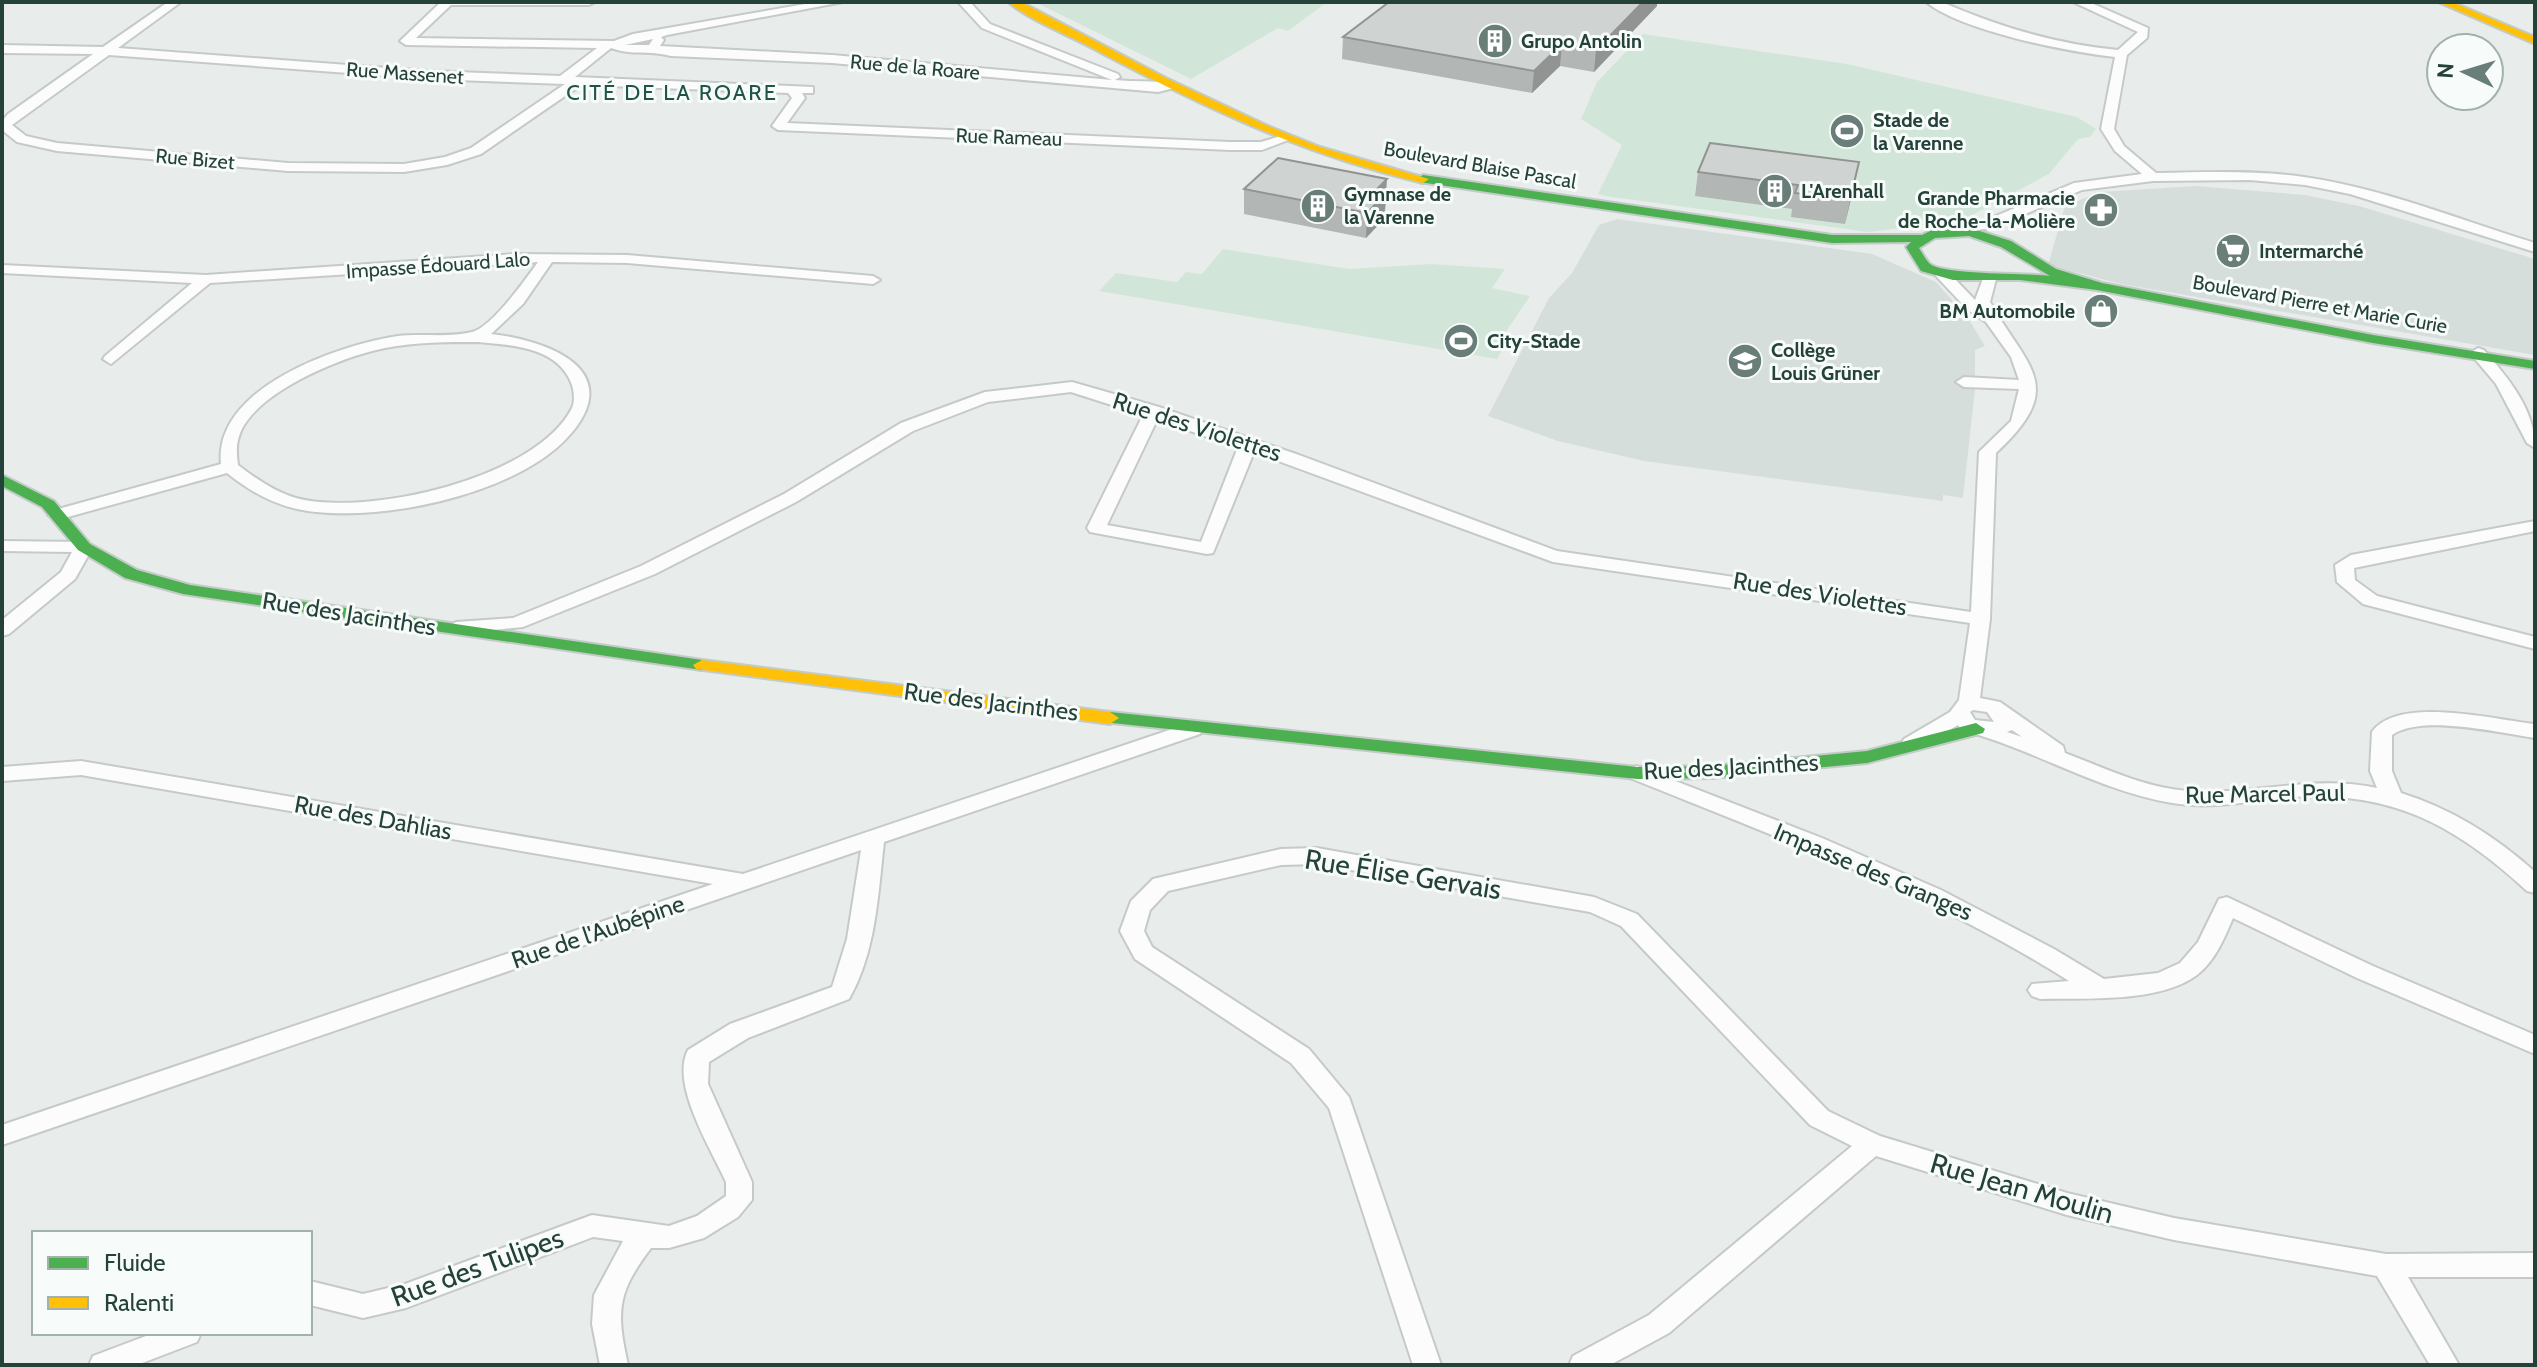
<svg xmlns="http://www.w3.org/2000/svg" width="2537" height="1367" viewBox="0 0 2537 1367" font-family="Cabin,sans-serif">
<rect width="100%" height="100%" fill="#e8edeb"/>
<g fill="#d6dedb">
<path d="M2195 186 2305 195 2359 206 2535 259V355L2121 284 2048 265 2065 206 2100 192Z"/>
<path d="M1617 219 1872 254 1936 282 1968 318 1985 346 1975 350V378H1964V387L1975 389 1963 498 1943 495V501L1644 461 1558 441 1488 416 1549 298 1572 273 1599 225Z"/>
</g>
<g fill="#d1e6d8">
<path d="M1035 2H1327L1288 31 1278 28 1191 79Z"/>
<path d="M1643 34 1847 64 2077 117 2096 129 2090 137 2078 139 2049 174 1961 221 1868 232 1605 196 1598 194 1622 145 1581 119 1597 82Z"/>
<path d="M1223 249 1349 269 1431 264 1505 269 1492 288 1530 296 1503 336 1509 338 1497 359 1099 291 1116 273 1177 282 1186 272 1202 274Z"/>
</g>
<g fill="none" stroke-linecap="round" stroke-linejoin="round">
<g stroke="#c5cac8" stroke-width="4">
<g id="street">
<path d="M168 2H181L118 48 429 71 560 76 597 48 406 45 400 41 441 2H595L589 5H451L416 38 614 41 633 34 817 2H843L667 35 661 37 664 40 660 46 832 55 1112 80 982 28 958 2H970L990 24 1118 74 1120 77 1115 80C1130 82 1173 80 1182 86L1158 92 832 63 671 56C648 50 633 56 611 48L575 77 813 87V93H802L805 98 787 123 1230 142H1261L1284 135 1291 139 1262 150H1230L778 130 772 126 792 98 788 93 581 85 481 154 447 165 404 172 288 171 57 151 17 142 2 130V121L8 114 93 54 2 53V45L103 47ZM653 39 649 45H625ZM109 55 429 79 565 84 471 148 445 157 404 164 288 163 57 143 26 136 12 125Z"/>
<path d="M1926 2H1942C1999 27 2056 44 2118 50L2138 32 2073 2H2089L2148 28 2147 38 2127 55 2114 129 2124 146 2156 173C2206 172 2255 170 2304 177 2382 188 2460 220 2535 243V252L2350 194 2305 185 2250 180 2153 181 2082 190 1992 228 1945 234V228L1984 221 2074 183 2142 174 2115 151 2101 129 2115 57C2068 52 1962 31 1926 2Z"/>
<path d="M516 254 627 255 873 276 880 280 873 284 627 263 552 262 523 304 491 334C549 340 629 371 567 438 513 496 373 525 297 509 271 503 248 490 227 473L57 520 48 515 51 511 221 464C213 388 338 345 398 336 422 333 449 338 472 332 491 328 526 279 538 262L210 283 111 364 103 359 105 356 192 283 2 273V265L206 275ZM478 342C511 345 559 347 572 385 574 392 575 402 572 408 536 479 367 517 296 498 275 492 256 479 238 465 237 457 236 448 238 440 248 394 343 356 385 348 416 342 447 342 478 342Z"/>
<path d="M1941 269 1946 270 1975 300 1984 276H1994L1996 279 1990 302C2028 369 2068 386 1996 453L1990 619 1980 698 2000 702 2063 746 2065 753C2105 768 2145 788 2188 791 2252 796 2313 774 2377 788L2370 771 2372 732C2398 695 2495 720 2535 724V738C2499 733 2422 714 2392 735V771L2401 793C2452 809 2495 836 2535 872V893L2527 891C2457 826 2391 790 2293 797 2253 800 2213 810 2172 803 2099 791 2032 748 1961 730L1958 725 1918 749H1904L1901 744 1904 739 1950 712 1959 700 1970 623 1553 562 1254 452 1213 553 1207 554 1090 532 1087 528 1143 415 1071 392 988 402 913 431 796 502 655 574 523 627 456 634 446 628 456 622 513 618 641 566 784 494 901 423 985 392 1072 382 1159 407 1299 455 1557 551 1971 612 1979 452 2011 421 2019 389 1964 387 1956 382 1964 377 2019 380 2011 357 1986 322 1968 310 1936 276 1934 273ZM1157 420 1238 447 1201 542 1107 525ZM1973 710 1987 712 1994 722 1975 720 1970 712ZM2012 730 2022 737 2007 732Z"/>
<path d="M2478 348 2484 350C2508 378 2535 409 2535 448L2527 443 2496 384 2470 353Z"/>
<path d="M2535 521V531L2354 568 2355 580 2377 596 2535 637V649L2363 604 2337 582 2335 565 2351 555Z"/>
<path d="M2 541 84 542 93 547 75 579 9 634 2 636V620L61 572 72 552 2 551Z"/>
<path d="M1193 722 1200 724 1203 729 1200 734 884 842C878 895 876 952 849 999L748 1038 709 1062 708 1084 752 1182V1200L738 1217 704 1238 669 1248H651C617 1293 616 1311 628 1365H600L592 1324 594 1295 623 1241 593 1237 406 1308 363 1318 310 1305V1281L363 1294 405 1284 592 1215 669 1226 697 1216 726 1196V1182C711 1149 670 1084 688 1050L730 1024 832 987 847 939 861 850 2 1145V1125L713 884 81 775 2 781V767L81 761 743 874Z"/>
<path d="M1637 766 1822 838 1941 890 2054 949 2104 979 2158 973 2180 963 2198 942 2219 899 2227 897 2373 966 2535 1035V1054L2357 978 2233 918C2225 937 2215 961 2197 975 2160 1003 2085 998 2040 999L2032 996 2028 990 2032 984 2069 981C1932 894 1779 838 1630 778L1626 773 1630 768Z"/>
<path d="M1317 848 1594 897 1637 914 1828 1111 1880 1136 2067 1193 2174 1218 2386 1254 2535 1253V1277H2408L2459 1365H2430L2377 1276 2174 1240 2067 1215 1876 1156 1669 1333 1610 1365H1569L1573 1356 1649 1315 1852 1146 1810 1125 1621 926 1590 912 1317 864 1281 865 1168 891 1150 910 1144 931 1152 947 1309 1049 1349 1097 1441 1365H1413L1329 1108 1291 1063 1135 959 1120 931 1131 901 1153 879 1281 849Z"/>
<path d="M154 1333H201L197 1342 137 1365H89L93 1356Z"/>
</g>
</g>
<g stroke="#c3cbc8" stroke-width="4">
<g id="fast">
<path d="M1423 175 1832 235H1922L1932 230 1970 228 2011 241 2056 269 2102 283 2373 335 2535 361V369L2373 343 2097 290 2020 280H1953L1921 271 1906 247 1911 242 1832 243 1419 182 1417 179ZM1969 236 2001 247 2050 276C2027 273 1943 275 1930 264 1926 260 1922 253 1919 248L1935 238Z"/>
<path d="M2 475 54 501 90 544 137 570 190 585 702 660 711 665 702 670 183 594 125 578 78 550 42 507 2 486Z"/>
<path d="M1110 712 1637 767 1712 766 1867 751 1976 723 1985 729 1983 733 1867 763 1712 778 1637 779 1103 722 1101 718Z"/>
</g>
</g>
<g stroke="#c3cbc8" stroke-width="4">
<g id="slow">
<path d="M1008 2H1021L1166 78 1268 126 1320 147 1429 179 1423 183C1302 154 1203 107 1094 49 1067 34 1032 22 1008 2Z"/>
<path d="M2438 2H2452L2535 37V44Z"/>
<path d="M702 660 1110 712 1119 718 1110 724 696 669 693 665Z"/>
</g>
</g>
<use href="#street" fill="#fcfcfc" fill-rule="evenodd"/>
<use href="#fast" fill="#4caf50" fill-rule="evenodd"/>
<use href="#slow" fill="#ffc107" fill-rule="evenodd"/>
</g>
<g fill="#b2b6b5">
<path d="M1657 6 1594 72 1560 66 1532 93 1342 59 1343 37Z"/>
<path d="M1698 172 1854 186 1845 224 1791 217 1792 209 1695 196Z"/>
<path d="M1244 189 1386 204 1384 219 1366 238 1244 214Z"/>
</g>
<g fill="#919493">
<path d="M1643 2H1657V6L1594 72 1596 50Z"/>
<path d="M1562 44 1560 66 1532 93 1534 71Z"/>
<path d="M1859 162 1854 186 1845 224 1850 200Z"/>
<path d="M1387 179 1384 219 1366 238 1367 213 1374 192Z"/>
</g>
<g fill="#cfd4d2" stroke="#919493" stroke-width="2">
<path d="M1389 2H1643L1596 50 1562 44 1534 71 1343 37Z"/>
<path d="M1710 143 1859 162 1850 200 1795 193 1798 185 1698 172Z"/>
<path d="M1278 158 1387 179 1374 192 1385 194 1367 213 1244 189Z"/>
</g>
<defs>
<g id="building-disc" transform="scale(1.8)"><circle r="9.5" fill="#697e78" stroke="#f7fbf9"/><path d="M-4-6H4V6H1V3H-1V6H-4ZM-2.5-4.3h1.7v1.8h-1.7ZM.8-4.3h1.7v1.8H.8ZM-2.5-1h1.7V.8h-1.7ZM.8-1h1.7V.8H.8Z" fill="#fff"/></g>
<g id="stadium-disc" transform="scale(1.8)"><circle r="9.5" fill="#697e78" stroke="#f7fbf9"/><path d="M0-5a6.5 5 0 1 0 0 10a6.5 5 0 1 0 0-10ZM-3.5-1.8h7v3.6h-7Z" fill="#fff"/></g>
<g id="pharmacy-disc" transform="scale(1.8)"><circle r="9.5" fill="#697e78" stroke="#f7fbf9"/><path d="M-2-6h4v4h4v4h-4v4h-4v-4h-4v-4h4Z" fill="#fff"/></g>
<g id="supermarket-disc" transform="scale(1.8)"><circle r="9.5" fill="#697e78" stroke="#f7fbf9"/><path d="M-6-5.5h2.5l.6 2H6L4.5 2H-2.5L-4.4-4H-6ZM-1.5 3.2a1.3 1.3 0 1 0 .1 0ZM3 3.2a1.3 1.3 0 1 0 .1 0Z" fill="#fff"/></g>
<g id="shop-disc" transform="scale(1.8)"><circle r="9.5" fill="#697e78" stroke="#f7fbf9"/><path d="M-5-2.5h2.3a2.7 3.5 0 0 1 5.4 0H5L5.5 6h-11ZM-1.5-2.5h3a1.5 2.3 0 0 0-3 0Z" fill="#fff"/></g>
<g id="school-disc" transform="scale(1.8)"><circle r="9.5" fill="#697e78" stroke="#f7fbf9"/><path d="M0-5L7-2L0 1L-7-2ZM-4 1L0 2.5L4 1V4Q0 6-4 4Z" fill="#fff"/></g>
</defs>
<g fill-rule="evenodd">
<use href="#building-disc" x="1495" y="41"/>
<use href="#stadium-disc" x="1847" y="131"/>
<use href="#building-disc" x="1775" y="191"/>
<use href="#building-disc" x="1318" y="206"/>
<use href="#pharmacy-disc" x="2101" y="210"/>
<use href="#supermarket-disc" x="2233" y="251"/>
<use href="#shop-disc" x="2101" y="311"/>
<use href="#stadium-disc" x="1461" y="341"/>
<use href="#school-disc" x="1745" y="361"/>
</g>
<g text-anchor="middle" stroke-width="6" stroke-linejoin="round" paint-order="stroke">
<g font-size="20" font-weight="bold" fill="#24423a" stroke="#f7fbf9" text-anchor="start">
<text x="1521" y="48">Grupo Antolin</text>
<text x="1873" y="127">Stade de<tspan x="1873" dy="23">la Varenne</tspan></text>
<text x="1801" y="198">L'Arenhall</text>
<text x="1344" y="201">Gymnase de<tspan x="1344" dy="23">la Varenne</tspan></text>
<text x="2075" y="205" text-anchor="end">Grande Pharmacie<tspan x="2075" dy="23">de Roche-la-Molière</tspan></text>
<text x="2259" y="258">Intermarché</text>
<text x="2075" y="318" text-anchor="end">BM Automobile</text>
<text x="1487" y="348">City-Stade</text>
<text x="1771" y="357">Collège<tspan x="1771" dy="23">Louis Grüner</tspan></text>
</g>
<g font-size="20" fill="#24423a" stroke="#f7fbf9">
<text transform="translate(915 67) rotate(5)" y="7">Rue de la Roare</text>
<text transform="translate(405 73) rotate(4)" y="7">Rue Massenet</text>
<text transform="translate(1009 137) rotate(2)" y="7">Rue Rameau</text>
<text transform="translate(195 159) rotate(5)" y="7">Rue Bizet</text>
<text transform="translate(1480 165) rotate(10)" y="7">Boulevard Blaise Pascal</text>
<text transform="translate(438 265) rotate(-4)" y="7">Impasse Édouard Lalo</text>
<text transform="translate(2320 304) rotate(10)" y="7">Boulevard Pierre et Marie Curie</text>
</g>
<g font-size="22" letter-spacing="2" fill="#1f5548" stroke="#f7fbf9">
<text x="672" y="100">CITÉ DE LA ROARE</text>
</g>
<g font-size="24" fill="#24423a" stroke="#f7fbf9">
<text transform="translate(1197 427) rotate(18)" y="8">Rue des Violettes</text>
<text transform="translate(1820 594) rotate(9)" y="8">Rue des Violettes</text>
<text transform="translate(349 614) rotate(9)" y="8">Rue des Jacinthes</text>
<text transform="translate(991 702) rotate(7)" y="8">Rue des Jacinthes</text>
<text transform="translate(1731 767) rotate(-3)" y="8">Rue des Jacinthes</text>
<text transform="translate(2265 794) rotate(-1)" y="8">Rue Marcel Paul</text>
<text transform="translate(373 818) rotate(10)" y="8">Rue des Dahlias</text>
<text transform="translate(1873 872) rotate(23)" y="8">Impasse des Granges</text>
<text transform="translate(598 932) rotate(-19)" y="8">Rue de l'Aubépine</text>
</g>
<g font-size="28" fill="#24423a" stroke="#f7fbf9">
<text transform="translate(1403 874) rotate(9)" y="10">Rue Élise Gervais</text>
<text transform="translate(2022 1188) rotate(16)" y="10">Rue Jean Moulin</text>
<text transform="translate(477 1267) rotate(-20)" y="10">Rue des Tulipes</text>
</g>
</g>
<rect width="2537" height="1367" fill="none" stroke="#24423a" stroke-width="8"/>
<rect x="32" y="1231" width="280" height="104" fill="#f7fbf9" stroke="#a3b1ad" stroke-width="2"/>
<rect x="48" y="1257" width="40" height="12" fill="#4caf50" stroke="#a3b1ad" stroke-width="2"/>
<text x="104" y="1271" font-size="24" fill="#24423a">Fluide</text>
<rect x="48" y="1297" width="40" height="12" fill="#ffc107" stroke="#a3b1ad" stroke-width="2"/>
<text x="104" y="1311" font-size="24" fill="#24423a">Ralenti</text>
<g transform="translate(2465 72) rotate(274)"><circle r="38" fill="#f7fbf9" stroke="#a3b1ad" stroke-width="2"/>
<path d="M0-6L14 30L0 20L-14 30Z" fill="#697e78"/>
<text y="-12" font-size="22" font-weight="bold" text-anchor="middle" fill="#24423a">N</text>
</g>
</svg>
